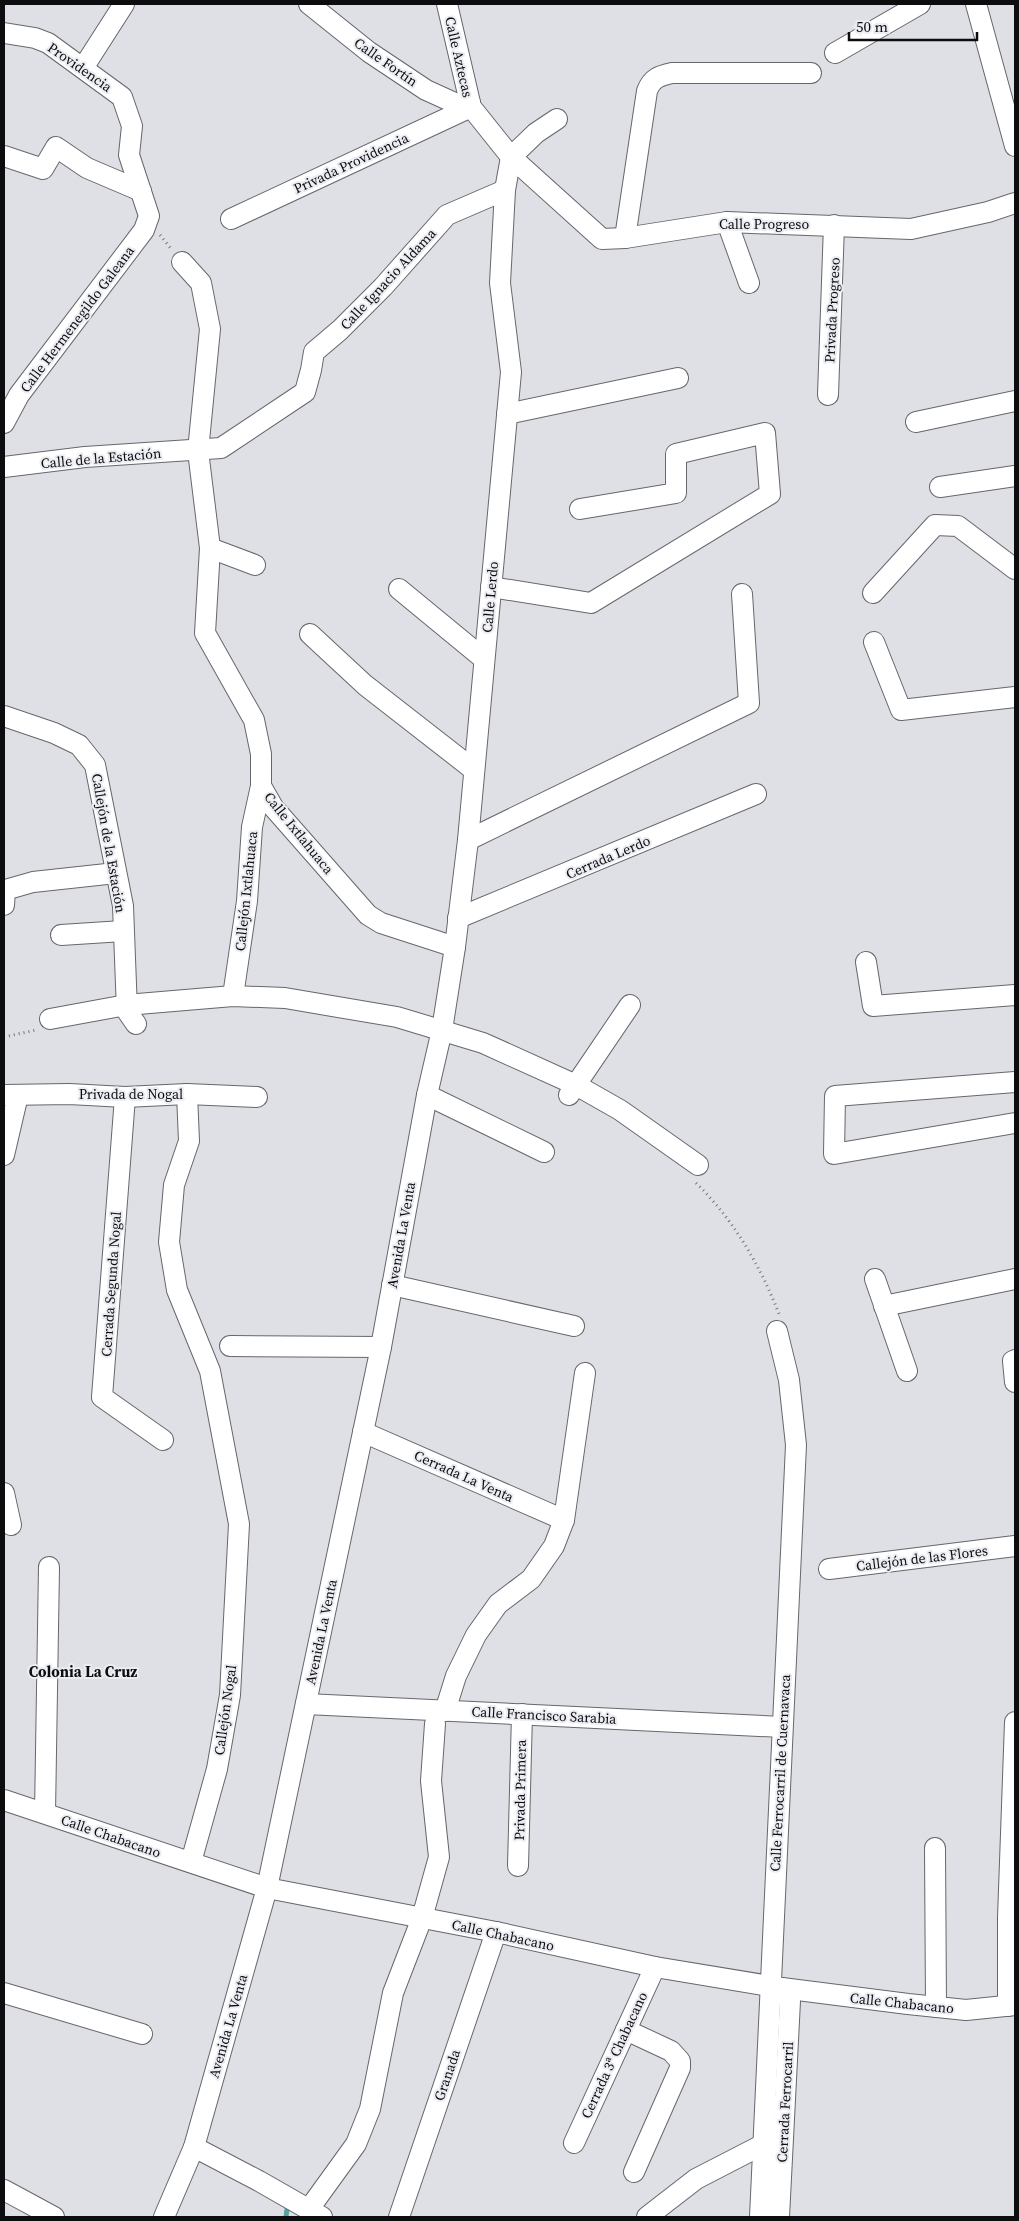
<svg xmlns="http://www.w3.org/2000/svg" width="1019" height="2221" viewBox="0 0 1019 2221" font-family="'Source Serif 4',serif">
<rect width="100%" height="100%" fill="#dee0e5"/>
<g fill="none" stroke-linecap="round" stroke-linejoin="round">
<path stroke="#55a3a3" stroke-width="5" d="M286 2217 287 2209"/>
<g stroke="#66676c" stroke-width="22">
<g id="minor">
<path d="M309 4 369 52 426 90 457 104 470 103"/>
<path d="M447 4 471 107 511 157 602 239 625 238 727 222 911 229 988 212 1015 203"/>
<path d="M976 4 1015 146"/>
<path d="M4 33 35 38 48 43 122 97 132 126 129 155 149 216 144 230 19 395 4 423"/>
<path d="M835 53 920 4"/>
<path d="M83 68 124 4"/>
<path d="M4 156 43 169 56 147 87 168 141 191"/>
<path d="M511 157 536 133 557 119"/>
<path d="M231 219 471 107"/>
<path d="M727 222 749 283"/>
<path d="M625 238 647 91C652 78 659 76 672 73H811"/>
<path d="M182 262 201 283 210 329 198 451 210 548 205 633 254 720 261 754V786L273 807 368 915 381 923 455 947"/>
<path d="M828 395 834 225"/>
<path d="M507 414 678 378"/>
<path d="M916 422 1015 401"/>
<path d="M4 467 85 457 221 448 305 392 311 370 314 352 340 330 383 287 447 215 505 190"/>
<path d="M940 487 1015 476"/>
<path d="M210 548 255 565"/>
<path d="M491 587 591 603 770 494 765 433 676 454V493L580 509"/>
<path d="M399 589 484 659"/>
<path d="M873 593 935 525 958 526 1015 569"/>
<path d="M310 634 365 685 474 770"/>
<path d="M874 642 901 710 1015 697"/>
<path d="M4 716 54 733 79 745 95 765 123 906 127 1011 136 1024"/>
<path d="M468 840 749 703 742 594"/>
<path d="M4 905 5 890 33 882 116 873"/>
<path d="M458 918 756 794"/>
<path d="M61 935 123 931"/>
<path d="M866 962 873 1006 1015 995"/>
<path d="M233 996 247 901 252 827 261 786"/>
<path d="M50 1019 126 1005 233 996 285 998 397 1017 483 1043 576 1085 620 1110 698 1165"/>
<path d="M1015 1082 835 1096 834 1154 1015 1123"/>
<path d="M187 1094 189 1141 174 1185 169 1242 177 1290 210 1371 239 1524 230 1695 217 1769 191 1862"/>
<path d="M4 1095 69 1094 125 1097 187 1094 257 1097"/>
<path d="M427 1095 544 1152"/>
<path d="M569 1095 630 1005"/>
<path d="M125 1097 102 1397 163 1440"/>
<path d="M4 1155 18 1095"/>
<path d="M875 1279 907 1371"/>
<path d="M392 1285 574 1326"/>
<path d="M884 1306 1015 1279"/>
<path d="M230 1346 381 1347"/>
<path d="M1015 1360 1013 1361 1015 1382"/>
<path d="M363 1432 564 1520"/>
<path d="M4 1493 11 1525"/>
<path d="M829 1569 1015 1546"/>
<path d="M306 1704 782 1727"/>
<path d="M445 1711 456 1676 476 1635 498 1604 531 1579 554 1546 564 1520 585 1373"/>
<path d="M4 1800 267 1888 496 1932 655 1967 782 1988 908 2004 966 2010 1015 2005"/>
<path d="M45 1813 49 1567"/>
<path d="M935 1848 936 2007"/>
<path d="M518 1866 522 1714"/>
<path d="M4 1993 142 2034"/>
<path d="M1008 2006V1918L1015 1722"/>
<path d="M626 2030 671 2051 680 2061V2068L634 2172"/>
<path d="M574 2143 655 1967"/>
<path d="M194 2147 259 2181 322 2217"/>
<path d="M4 2190 54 2217"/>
<path d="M309 2209 356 2144 370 2109 393 1993 422 1918 439 1857 431 1781 435 1724"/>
<path d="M164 2217 194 2147 267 1888 381 1347 427 1095 442 1030 455 947 468 840 511 372 500 283 505 190 511 157"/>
<path d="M399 2217 496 1932"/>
<path d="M647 2217 696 2179 764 2144"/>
<path d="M760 2217 796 1445 789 1380 777 1331"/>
<path d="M779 2217 790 2001 782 1988"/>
</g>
</g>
<g stroke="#757679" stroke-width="3" stroke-dasharray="1 4" stroke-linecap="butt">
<path d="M160 235 172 250"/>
<path d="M4 1037 36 1030"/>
<path d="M696 1183C733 1219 760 1265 779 1314"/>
</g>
<use href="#minor" stroke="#fff" stroke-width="20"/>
</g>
<g text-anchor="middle" stroke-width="4" stroke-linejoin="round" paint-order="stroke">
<g font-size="14" fill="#0d0d0f" stroke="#ecedf3">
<text transform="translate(459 57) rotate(77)" y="5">Calle Aztecas</text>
<text transform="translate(386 62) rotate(35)" y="5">Calle Fortín</text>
<text transform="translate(80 67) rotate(35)" y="5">Providencia</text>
<text transform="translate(351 163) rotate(-25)" y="5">Privada Providencia</text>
<text x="764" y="229">Calle Progreso</text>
<text transform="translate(388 279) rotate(-47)" y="5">Calle Ignacio Aldama</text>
<text transform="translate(832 310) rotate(-87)" y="5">Privada Progreso</text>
<text transform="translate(77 319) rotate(-53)" y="5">Calle Hermenegildo Galeana</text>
<text transform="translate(101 458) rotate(-5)" y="5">Calle de la Estación</text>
<text transform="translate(490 597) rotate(-85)" y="5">Calle Lerdo</text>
<text transform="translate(299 833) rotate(51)" y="5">Calle Ixtlahuaca</text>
<text transform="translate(109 843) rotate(80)" y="5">Callejón de la Estación</text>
<text transform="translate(608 857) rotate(-23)" y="5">Cerrada Lerdo</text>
<text transform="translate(246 891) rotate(-84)" y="5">Callejón Ixtlahuaca</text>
<text x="131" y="1099">Privada de Nogal</text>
<text transform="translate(401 1235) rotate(-80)" y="5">Avenida La Venta</text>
<text transform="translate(111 1284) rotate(-86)" y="5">Cerrada Segunda Nogal</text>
<text transform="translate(464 1476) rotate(24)" y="5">Cerrada La Venta</text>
<text transform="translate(922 1558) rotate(-7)" y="5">Callejón de las Flores</text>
<text transform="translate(321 1632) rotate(-78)" y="5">Avenida La Venta</text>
<text transform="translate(225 1710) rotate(-82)" y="5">Callejón Nogal</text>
<text transform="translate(544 1715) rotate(3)" y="5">Calle Francisco Sarabia</text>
<text transform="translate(780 1773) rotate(-87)" y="5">Calle Ferrocarril de Cuernavaca</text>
<text transform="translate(520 1790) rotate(-89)" y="5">Privada Primera</text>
<text transform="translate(111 1836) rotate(19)" y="5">Calle Chabacano</text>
<text transform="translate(503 1935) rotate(12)" y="5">Calle Chabacano</text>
<text transform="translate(902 2003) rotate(6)" y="5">Calle Chabacano</text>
<text transform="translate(228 2026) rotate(-74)" y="5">Avenida La Venta</text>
<text transform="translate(614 2055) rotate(-65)" y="5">Cerrada 3ª Chabacano</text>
<text transform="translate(447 2075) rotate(-71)" y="5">Granada</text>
<text transform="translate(785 2102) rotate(-87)" y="5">Cerrada Ferrocarril</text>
</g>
<g font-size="15" font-weight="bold" fill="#0d0d0f" stroke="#ecedf3">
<text x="83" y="1677">Colonia La Cruz</text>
</g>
</g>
<rect width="1019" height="2221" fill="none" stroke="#0d0d0f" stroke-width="10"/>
<path d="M849 32v8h128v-8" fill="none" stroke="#0d0d0f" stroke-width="2.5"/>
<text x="856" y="32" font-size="15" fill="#0d0d0f" stroke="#ecedf3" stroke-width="4" paint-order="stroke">50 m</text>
</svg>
